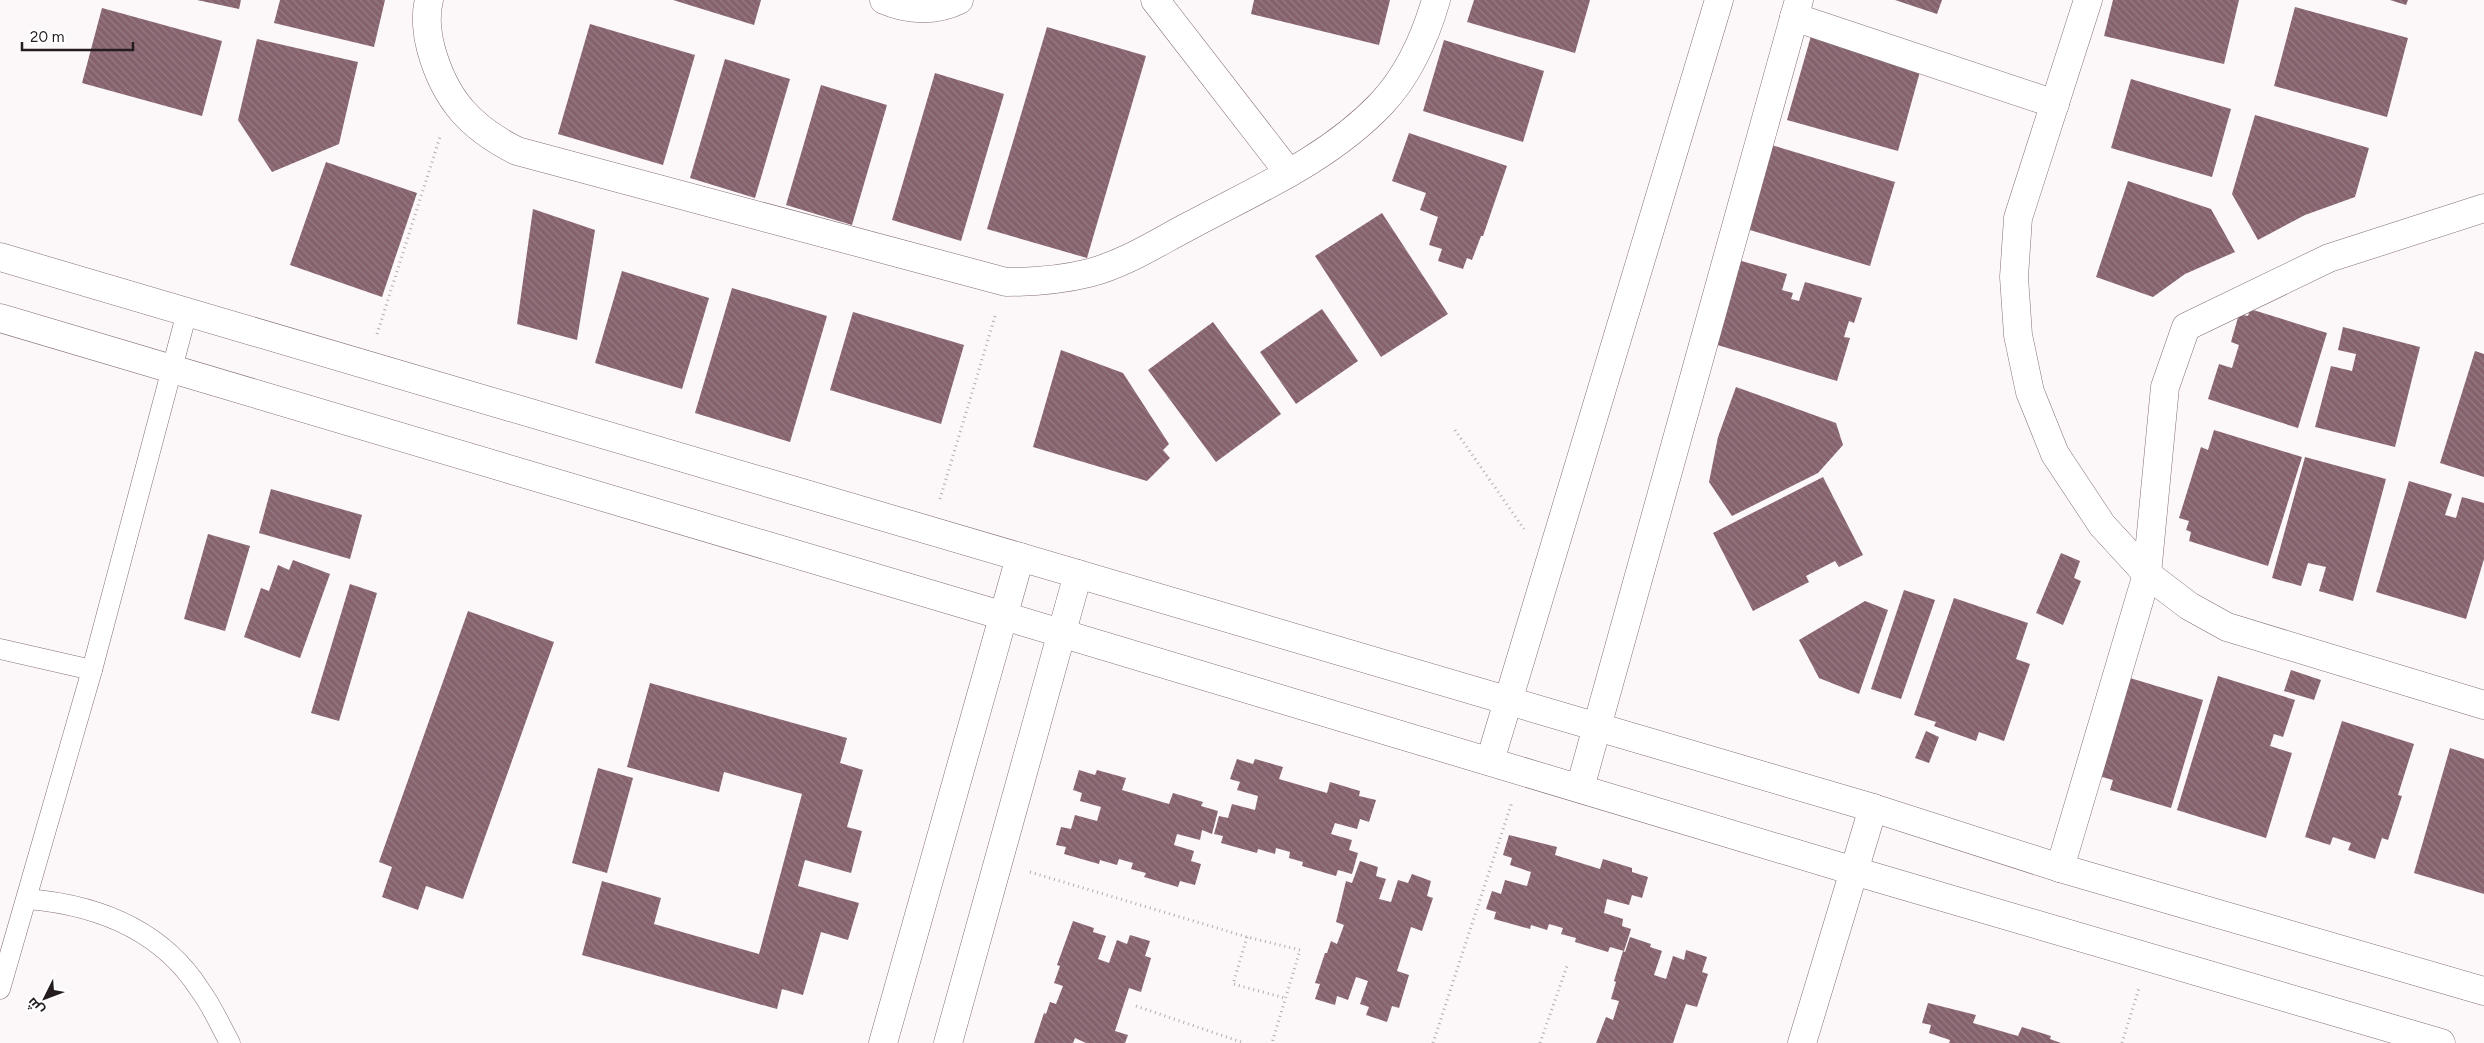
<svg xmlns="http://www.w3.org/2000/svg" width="2484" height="1043" viewBox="0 0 2484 1043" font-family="Figtree,Cairo,sans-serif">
<defs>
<pattern id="building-back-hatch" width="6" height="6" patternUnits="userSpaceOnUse" patternTransform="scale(1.25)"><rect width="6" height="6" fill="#86626d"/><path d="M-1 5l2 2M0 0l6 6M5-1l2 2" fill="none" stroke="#967d85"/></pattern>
</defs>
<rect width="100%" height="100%" fill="#fcf7f8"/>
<g fill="url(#building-back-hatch)">
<path d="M197 0H241L239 9Z"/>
<path d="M280 0H385L374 47 274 23Z"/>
<path d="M673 0H761L754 25Z"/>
<path d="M1254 0H1390L1379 45 1251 14Z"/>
<path d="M1474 0H1590L1575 53 1467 22Z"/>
<path d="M1895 0H1942L1937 14Z"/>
<path d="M2113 0H2239L2224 64 2104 36Z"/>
<path d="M2390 0H2408L2406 5Z"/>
<path d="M2295 7 2408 38 2387 117 2274 86Z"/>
<path d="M102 8 222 41 202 116 82 83Z"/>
<path d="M590 24 695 55 663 165 558 134Z"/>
<path d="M1047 27 1146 56 1087 258 987 229Z"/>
<path d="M1811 36 1921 68 1898 151 1787 120Z"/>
<path d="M257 39 358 62 339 144 272 172 238 120Z"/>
<path d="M1444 40 1544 71 1523 142 1423 111Z"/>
<path d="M725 59 790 79 755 198 690 178Z"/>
<path d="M935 73 1004 94 961 241 892 220Z"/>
<path d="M2131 79 2231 109 2212 177 2111 148Z"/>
<path d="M821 85 887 105 852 225 786 205Z"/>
<path d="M2255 115 2369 148 2355 197 2305 215 2258 240 2232 194Z"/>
<path d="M1409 133 1507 166 1483 236H1481L1472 260 1467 258 1463 269 1438 261 1442 249 1429 245 1438 217 1420 210 1426 193 1392 181Z"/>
<path d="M1768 144 1895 182 1870 266 1743 228Z"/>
<path d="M326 162 417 193 382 297 290 265Z"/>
<path d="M2128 181 2211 209 2235 252 2185 274 2153 297 2096 277Z"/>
<path d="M533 209 595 230 577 340 517 324Z"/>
<path d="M1382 213 1448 314 1381 357 1315 256Z"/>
<path d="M1738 260 1787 274 1782 290 1793 293 1791 299 1799 301 1805 282 1862 298 1854 323 1849 321 1844 337 1850 338 1837 381 1714 344Z"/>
<path d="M622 271 709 298 682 389 595 363Z"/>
<path d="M732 288 827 316 790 442 695 413Z"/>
<path d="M1322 309 1358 361 1296 404 1260 352Z"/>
<path d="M2250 309 2327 333 2298 428 2208 399 2219 364 2232 368 2239 345 2231 342 2239 314 2248 316Z"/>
<path d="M853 312 964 345 941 424 830 390Z"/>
<path d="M1213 322 1281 414 1216 462 1148 370Z"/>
<path d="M2343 327 2420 347 2395 447 2315 427 2331 366 2352 371 2356 354 2338 350Z"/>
<path d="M1061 350 1123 373 1169 444 1163 450 1170 458 1147 481 1033 447Z"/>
<path d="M2475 351 2484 354V477L2440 463Z"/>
<path d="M1736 387 1836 423 1843 445 1818 473 1732 516 1709 482 1718 437Z"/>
<path d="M2214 430 2302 457 2268 566 2189 541 2191 532 2186 530 2189 521 2179 518 2201 447 2208 450Z"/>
<path d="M2305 457 2386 479 2353 601 2319 591 2326 567 2308 563 2301 586 2272 578Z"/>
<path d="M1823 477 1863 555 1839 567 1835 561 1806 576 1809 582 1753 611 1713 533Z"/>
<path d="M2409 481 2452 494 2445 515 2456 518 2462 497 2484 503V559L2466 619 2376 592Z"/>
<path d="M271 489 362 515 350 559 259 533Z"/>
<path d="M208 534 250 546 225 631 184 619Z"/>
<path d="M2061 553 2080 561 2074 578 2081 581 2063 625 2036 613Z"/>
<path d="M293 560 330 574 300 658 244 637 261 588 269 591 278 565 289 570Z"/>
<path d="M350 584 377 593 339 721 311 713Z"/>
<path d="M1904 590 1935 600 1901 699 1871 689Z"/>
<path d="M1954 598 2028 623 2016 659 2030 664 2004 741 1979 732 1976 741 1934 726 1936 722 1914 715Z"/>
<path d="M1865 601 1888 610 1859 694 1819 678 1799 640Z"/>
<path d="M468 611 554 642 463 899 426 886 418 910 382 897 392 867 379 862Z"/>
<path d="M2291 670 2321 680 2314 700 2284 691Z"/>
<path d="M2120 675 2203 700 2171 808 2110 790 2113 780 2091 774Z"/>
<path d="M2218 676 2295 700 2283 737 2274 734 2270 746 2292 753 2266 838 2177 810Z"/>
<path d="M650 683 847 738 840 763 863 770 847 827 862 831 851 873 805 860 798 886 859 903 848 940 821 932 803 995 782 989 777 1009 582 955 602 881 661 898 654 924 759 954 802 794 724 772 719 792 627 767Z"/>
<path d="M2342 721 2414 744 2398 795 2402 796 2388 840 2382 838 2375 859 2348 850 2351 843 2333 837 2330 845 2305 837Z"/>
<path d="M1926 731 1939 737 1929 763 1915 758Z"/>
<path d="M2450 748 2484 759V894L2414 873Z"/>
<path d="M1237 759 1253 764 1255 759 1283 767 1279 779 1327 793 1330 782 1360 791 1359 796 1376 800 1369 822 1360 819 1357 829 1335 823 1331 834 1352 840 1349 850 1358 853 1352 874 1338 870 1336 876 1302 866 1303 862 1289 858 1290 852 1276 848 1275 854 1258 849 1257 853 1221 843 1223 836 1214 834 1219 816 1228 818 1232 804 1255 810 1258 796 1237 790 1240 782 1230 779Z"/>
<path d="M598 768 633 778 607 873 572 863Z"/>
<path d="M1079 770 1095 775 1097 770 1126 778 1122 790 1169 804 1173 793 1203 802 1201 806 1218 811 1212 834 1202 830 1200 840 1177 834 1174 845 1194 851 1191 861 1201 864 1195 885 1180 881 1178 887 1144 877 1146 873 1131 869 1133 863 1119 859 1117 865 1100 860 1099 864 1064 854 1066 847 1056 845 1061 827 1071 829 1075 815 1097 821 1101 807 1080 801 1082 793 1073 790Z"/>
<path d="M1509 835 1557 847 1555 855 1600 869 1603 859 1632 868V872L1648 877 1642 898 1632 895 1629 905 1607 899 1604 913 1623 919 1622 926 1631 929 1624 951 1610 947 1608 952 1575 942 1576 938 1561 934 1563 928 1549 924 1547 930 1531 925 1530 929 1494 919 1496 912 1486 909 1492 891 1501 894 1505 880 1527 886 1531 872 1510 865 1512 858 1503 855Z"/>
<path d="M1360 861 1378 867 1376 876 1386 879 1379 899 1391 902 1398 880 1408 883 1412 874 1431 881 1427 896 1433 898 1422 931 1411 927 1397 971 1409 975 1399 1008 1392 1006 1387 1022 1366 1015 1369 1007 1360 1004 1368 981 1356 977 1348 1000 1337 996 1335 1005 1315 999 1320 984 1315 983 1325 953H1327L1331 941 1337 944 1344 925 1336 922 1346 881 1352 883Z"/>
<path d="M1073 921 1094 928 1093 932 1106 936 1098 959 1109 963 1117 940 1127 944 1130 935 1150 941 1145 956 1151 958 1141 992 1129 988 1115 1031 1128 1035 1125 1043H1086L1075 1038 1073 1043H1034L1044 1013 1046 1014 1050 1002 1056 1004 1063 986 1054 983 1060 966 1057 965Z"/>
<path d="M1630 937 1651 944 1650 947 1662 951 1654 975 1666 979 1673 956 1684 960 1686 950 1707 957 1702 972 1708 974 1697 1007 1686 1004 1673 1043H1596L1606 1017 1613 1020 1619 1001 1611 999 1616 982 1614 981 1623 951 1625 952Z"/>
<path d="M1928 1003 1976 1015 1973 1023 2018 1036 2022 1027 2051 1036 2050 1039 2061 1043H1949L1950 1040 1929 1033 1931 1025 1922 1023Z"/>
</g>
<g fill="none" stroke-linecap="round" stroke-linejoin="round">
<g stroke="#857076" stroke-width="21">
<g id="lane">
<path d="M0 649 92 670"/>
<path d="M28 899C97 905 161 929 200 990 212 1006 220 1025 230 1043"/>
<path d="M0 989 92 670 187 312"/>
</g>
</g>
<g stroke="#857076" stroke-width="29">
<g id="street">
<path d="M429 0C425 15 427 35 431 49 445 100 471 128 517 151L1006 282C1034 282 1061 280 1089 273 1125 264 1158 242 1191 225 1258 189 1329 159 1382 103 1409 74 1425 38 1436 0"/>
<path d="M884 0C907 10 935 12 959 0"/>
<path d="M1155 0 1289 173"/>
<path d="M2088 0 2018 218 2014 277 2018 335 2030 392 2055 454 2102 525 2147 574 2189 606 2227 627 2484 705"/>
<path d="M1794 17 2055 104"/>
<path d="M0 257 1873 808 2060 868 2484 991"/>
<path d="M0 318 1004 616 1854 871 2441 1043"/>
<path d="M1490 761 1719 0"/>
<path d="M1580 788 1799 0"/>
<path d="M2060 868 2147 574 2165 387 2186 327 2329 258 2484 208"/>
<path d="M883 1043 1020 557"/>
<path d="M948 1043 1078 574"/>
<path d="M1802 1043 1873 808"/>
</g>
</g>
<g stroke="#b2acad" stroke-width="3" stroke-dasharray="1 4" stroke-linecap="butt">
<path d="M377 334 440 137"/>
<path d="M1455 430 1524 529"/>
<path d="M940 499 996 313"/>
<path d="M1030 872 1247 937 1300 950 1272 1043"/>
<path d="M1247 937 1233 984 1285 998"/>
<path d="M1136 1006 1244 1043"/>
<path d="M1433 1043 1512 802"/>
<path d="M1540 1043 1567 966"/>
<path d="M2122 1043 2139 988"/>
</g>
<use href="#lane" stroke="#fff" stroke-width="20"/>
<use href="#street" stroke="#fff" stroke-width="28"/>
</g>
<g transform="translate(45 998) rotate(228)" stroke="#ffffff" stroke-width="4" paint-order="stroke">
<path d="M0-4L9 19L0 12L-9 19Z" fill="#241c1e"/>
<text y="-8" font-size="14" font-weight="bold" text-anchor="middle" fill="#241c1e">ش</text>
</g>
<path d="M22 42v8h111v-8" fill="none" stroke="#241c1e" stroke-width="2.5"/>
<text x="30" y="42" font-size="15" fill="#241c1e" stroke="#ffffff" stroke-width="4" paint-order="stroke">20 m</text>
</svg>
